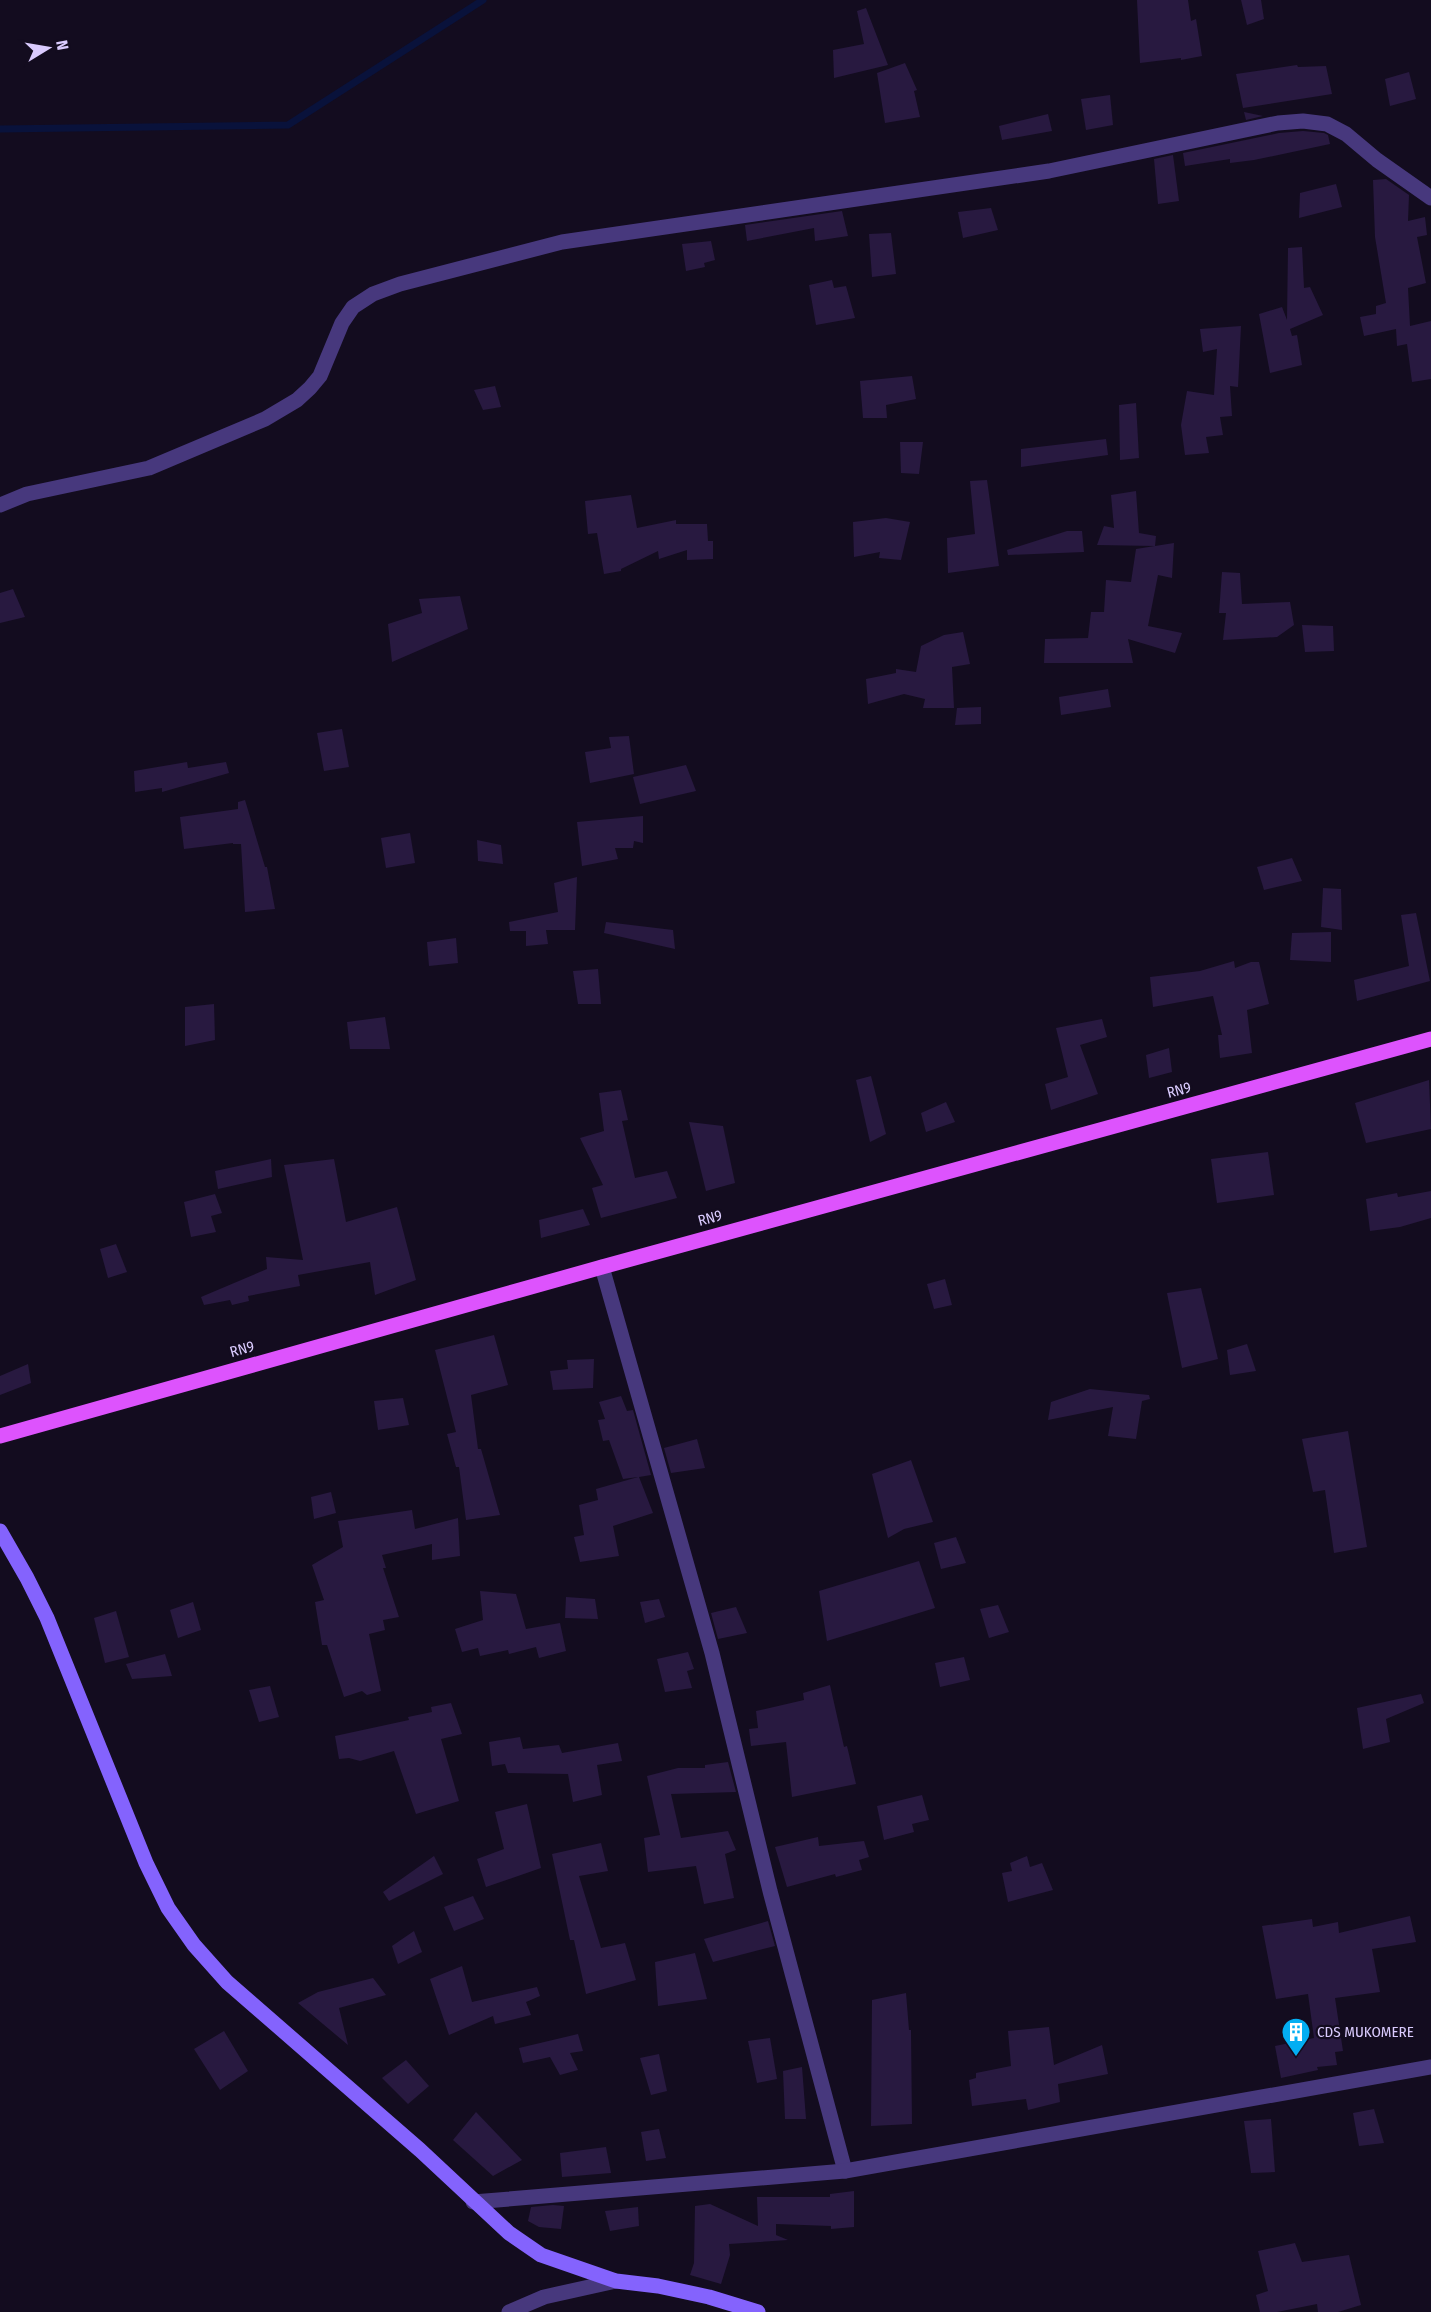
<svg xmlns="http://www.w3.org/2000/svg" width="1431" height="2312" viewBox="0 0 1431 2312" font-family="'Fira Sans Condensed',sans-serif">
<rect width="100%" height="100%" fill="#130c1f"/>
<g fill="none" stroke-linecap="round" stroke-linejoin="round">
<path stroke="#09123b" stroke-width="7" d="M0 129 288 125 483 0"/>
</g>
<g fill="#281940">
<path d="M1137 0H1188L1191 21 1196 19 1202 56 1181 60V58L1140 63Z"/>
<path d="M1241 0H1261L1264 19 1247 25Z"/>
<path d="M866 8 888 65 834 78 833 50 864 44 857 11Z"/>
<path d="M905 63 917 90 914 91 920 117 885 123 877 73Z"/>
<path d="M1297 65 1298 67 1326 66 1332 94 1243 108 1236 74Z"/>
<path d="M1409 72 1416 99 1390 106 1385 79Z"/>
<path d="M1110 95 1113 125 1086 130 1081 99Z"/>
<path d="M1244 112 1263 116 1246 120Z"/>
<path d="M1048 114 1052 131 1002 140 999 126Z"/>
<path d="M1303 131 1324 133 1328 135 1330 144 1254 160 1230 163V159L1185 166 1183 153 1279 133Z"/>
<path d="M1173 155 1179 201 1158 204 1154 159Z"/>
<path d="M1386 179 1409 195 1408 221 1425 217 1427 235 1417 237 1426 283 1408 288 1410 326 1431 321V379L1412 382 1407 344 1397 346 1396 329 1364 336 1360 317 1376 314V306L1386 303 1375 237 1373 180Z"/>
<path d="M1336 184 1342 207 1299 218 1300 193Z"/>
<path d="M991 208 998 230 963 238 958 212Z"/>
<path d="M842 211 848 236 815 241 814 228 747 241 745 225Z"/>
<path d="M891 233 896 274 872 277 869 234Z"/>
<path d="M711 241 715 260 704 263 705 267 686 271 682 244Z"/>
<path d="M1302 247 1304 288 1310 287 1323 315 1290 329 1292 336 1297 335 1302 365 1270 373 1259 314 1282 307 1287 320 1288 248Z"/>
<path d="M832 280 834 288 846 286 855 318 816 325 809 285Z"/>
<path d="M1241 326 1238 387 1230 386 1232 416 1220 417 1223 435 1206 437 1209 453 1185 455 1181 425 1187 391 1214 395 1217 349 1203 352 1200 329Z"/>
<path d="M912 376 916 399 886 405 887 418H863L860 381Z"/>
<path d="M495 386 501 407 483 410 474 390Z"/>
<path d="M1136 403 1139 458 1120 460 1119 405Z"/>
<path d="M1106 439 1108 455 1021 467V449Z"/>
<path d="M900 442H923L919 474 901 473Z"/>
<path d="M987 480 999 566 948 573 947 538 975 534 970 481Z"/>
<path d="M1136 491 1139 533 1156 536 1155 546 1174 543 1172 578 1158 575 1148 626 1182 633 1175 653 1128 639 1133 663H1044L1045 639 1088 638 1091 612H1104L1106 580 1131 582 1136 549 1155 546 1097 545 1104 526 1114 528 1111 495Z"/>
<path d="M631 495 637 528 676 520V524H707L708 541H713V559L687 560V550L659 559 658 551 621 569V571L604 574 597 533 588 534 585 501Z"/>
<path d="M886 518 910 522 901 560 879 558 880 552 854 557 853 522Z"/>
<path d="M1067 531H1082L1084 552 1008 555 1007 550Z"/>
<path d="M1222 572 1240 573 1242 604 1290 602 1294 625 1277 637 1223 640 1226 613H1219Z"/>
<path d="M13 589 25 617 0 623V593Z"/>
<path d="M460 596 468 629 392 662 388 624 422 613 419 599Z"/>
<path d="M1302 625 1333 626 1334 651 1305 652Z"/>
<path d="M963 632 970 664 952 667 954 708H923L925 699 904 694 868 704 866 679 896 673V669L916 672 921 646 944 635Z"/>
<path d="M1108 689 1111 707 1061 715 1059 697Z"/>
<path d="M981 707V724L955 725 957 708Z"/>
<path d="M342 729 349 767 324 771 317 733Z"/>
<path d="M629 736 634 774 590 783 585 752 611 748 609 737Z"/>
<path d="M187 762 188 768 226 762 229 773 162 792V788L135 792 134 771Z"/>
<path d="M686 765 696 791 640 804 633 777Z"/>
<path d="M245 800 265 867H267L275 909 245 912 241 844H233V843L184 849 180 817 238 809V802Z"/>
<path d="M643 816V843L634 841 633 848H615L618 859 582 866 577 822Z"/>
<path d="M410 833 415 863 386 868 381 838Z"/>
<path d="M477 840 501 845 503 864 478 861Z"/>
<path d="M1292 858 1302 881 1264 890 1257 867Z"/>
<path d="M577 877 575 930H546L548 944 526 946V931H510L509 922 558 912 554 883Z"/>
<path d="M1323 888 1341 889 1342 930 1321 927Z"/>
<path d="M1416 913 1430 981 1357 1001 1354 980 1409 966 1401 915Z"/>
<path d="M606 922 673 930 675 949 604 933Z"/>
<path d="M1331 932V962L1290 960 1292 933Z"/>
<path d="M456 938 458 963 429 966 427 942Z"/>
<path d="M1234 961 1235 968 1251 962H1259L1269 1004 1247 1010 1252 1053 1220 1058 1218 1035H1222L1213 996 1153 1007 1150 977 1200 971Z"/>
<path d="M598 969 601 1004H578L573 971Z"/>
<path d="M214 1004 215 1040 185 1046V1007Z"/>
<path d="M385 1017 390 1049H350L347 1022Z"/>
<path d="M1102 1019 1107 1037 1080 1045 1098 1094 1051 1110 1045 1084 1068 1077 1056 1028Z"/>
<path d="M1169 1048 1172 1072 1149 1078 1146 1055Z"/>
<path d="M871 1076 886 1134 870 1142 856 1080Z"/>
<path d="M1429 1080 1431 1129 1366 1143 1355 1103Z"/>
<path d="M621 1090 628 1120 622 1121 635 1178 667 1171 677 1198 601 1218 592 1188 603 1185 580 1138 604 1131 599 1093Z"/>
<path d="M946 1102 955 1122 926 1132 921 1113Z"/>
<path d="M689 1122 723 1126 735 1183 706 1191Z"/>
<path d="M1268 1152 1274 1195 1217 1203 1211 1159Z"/>
<path d="M271 1159 272 1177 218 1189 215 1171Z"/>
<path d="M334 1159 346 1222 397 1207 416 1280 375 1295 370 1262 298 1275 300 1286 248 1296 249 1301 232 1305 230 1300 204 1305 201 1297 267 1269 266 1257 303 1260 284 1165Z"/>
<path d="M1431 1191V1218L1400 1227 1370 1231 1366 1199 1397 1193 1398 1197Z"/>
<path d="M215 1194 222 1213 211 1216 216 1232 191 1237 184 1202Z"/>
<path d="M583 1209 590 1225 541 1238 539 1220Z"/>
<path d="M116 1244 127 1272 108 1278 100 1249Z"/>
<path d="M945 1279 952 1305 934 1309 927 1284Z"/>
<path d="M1201 1288 1218 1359 1182 1368 1167 1293Z"/>
<path d="M494 1335 508 1385 471 1395 478 1449H481L500 1515 466 1520 459 1467H456L447 1434 456 1432 435 1350Z"/>
<path d="M1247 1344 1256 1371 1230 1375 1227 1350Z"/>
<path d="M594 1359 593 1388 553 1390 550 1371 568 1369 567 1360Z"/>
<path d="M28 1364 31 1383 0 1395V1376Z"/>
<path d="M1090 1389 1149 1395 1150 1399 1142 1401 1136 1439 1108 1436 1113 1407 1048 1420 1051 1402Z"/>
<path d="M621 1396 627 1411 633 1410 651 1475 639 1477 653 1513 613 1526 619 1556 580 1562 574 1537 584 1535 579 1505 598 1500 596 1489 638 1477 623 1479 609 1440 603 1441 598 1420 605 1419 599 1402Z"/>
<path d="M403 1398 409 1425 378 1430 374 1401Z"/>
<path d="M1348 1431 1367 1547 1334 1553 1325 1490 1313 1492 1302 1439Z"/>
<path d="M697 1439 705 1468 671 1473 664 1448Z"/>
<path d="M911 1460 933 1522 904 1529 888 1538 872 1474Z"/>
<path d="M331 1492 336 1513 314 1519 311 1497Z"/>
<path d="M412 1510 415 1529 458 1518 460 1556 432 1560V1544L382 1555 386 1568H383L399 1617 383 1620 385 1630 369 1634 381 1691 367 1695 362 1691 344 1697 327 1645H322L315 1602 324 1600 312 1565 343 1547 338 1521Z"/>
<path d="M956 1537 966 1563 941 1569 934 1543Z"/>
<path d="M919 1561 935 1608 827 1641 819 1591Z"/>
<path d="M480 1591 516 1594 526 1629 560 1623 566 1651 539 1658 536 1647 509 1654 508 1650 480 1656 478 1648 462 1652 455 1629 483 1620Z"/>
<path d="M566 1597 595 1599 598 1619 565 1618Z"/>
<path d="M659 1599 665 1617 645 1623 640 1602Z"/>
<path d="M193 1602 201 1630 178 1638 170 1610Z"/>
<path d="M998 1605 1009 1632 989 1638 980 1609Z"/>
<path d="M736 1607 747 1633 718 1639 711 1613Z"/>
<path d="M116 1611 129 1657 105 1663 94 1618Z"/>
<path d="M688 1652 694 1669 687 1671 692 1688 665 1692 657 1659Z"/>
<path d="M165 1654 172 1676 132 1679 126 1664Z"/>
<path d="M964 1657 970 1680 940 1687 935 1663Z"/>
<path d="M830 1685 844 1747 847 1746 856 1784 792 1797 786 1742 751 1746 749 1729 758 1728 756 1711 804 1700 803 1693Z"/>
<path d="M270 1686 279 1717 259 1722 249 1690Z"/>
<path d="M1421 1694 1424 1703 1386 1719 1390 1742 1363 1749 1357 1708Z"/>
<path d="M451 1703 462 1734 441 1739 459 1801 416 1814 394 1751 360 1761 349 1758 339 1759 335 1736 409 1720 408 1717 432 1712 431 1707Z"/>
<path d="M520 1737 523 1749 559 1745 562 1753 618 1743 622 1761 597 1765 602 1795 573 1802 568 1774 508 1773 505 1764 492 1766 489 1742Z"/>
<path d="M728 1762 736 1792 671 1794 681 1838 728 1831 736 1850 725 1854 734 1898 704 1904 696 1866 648 1872 644 1838 660 1835 647 1776 678 1768H705V1765Z"/>
<path d="M922 1795 929 1820 912 1824 914 1832 884 1840 877 1806Z"/>
<path d="M527 1804 541 1868 486 1887 477 1859 504 1849 495 1812Z"/>
<path d="M818 1837 819 1846 864 1841 869 1857 859 1860 862 1870 836 1877 835 1874 787 1887 775 1847Z"/>
<path d="M601 1843 608 1871 579 1876 601 1948 625 1943 636 1980 586 1994 574 1940H570L552 1854Z"/>
<path d="M434 1856 443 1874 389 1901 383 1892Z"/>
<path d="M1027 1856 1030 1867 1042 1863 1053 1890 1008 1902 1002 1873 1012 1871 1010 1863Z"/>
<path d="M473 1896 484 1919 454 1931 444 1907Z"/>
<path d="M1410 1916 1416 1942 1372 1949 1380 1992 1335 1998 1343 2051 1335 2052 1337 2065 1317 2067 1318 2070 1281 2078 1275 2046 1314 2038 1308 1994 1276 1999 1262 1926 1312 1919 1313 1927 1338 1922 1339 1933Z"/>
<path d="M768 1921 775 1946 713 1962 704 1939Z"/>
<path d="M414 1931 422 1952 398 1964 392 1946Z"/>
<path d="M695 1953 707 1999 658 2006 655 1962Z"/>
<path d="M462 1966 472 2002 537 1987 540 1996 526 2002 531 2015 495 2024 493 2016 449 2035 430 1979Z"/>
<path d="M373 1978 386 1995 339 2008 348 2045 298 2003 318 1992Z"/>
<path d="M906 1993 909 2030H911L912 2124 871 2126 872 2000Z"/>
<path d="M1049 2027 1054 2065 1102 2045 1108 2074 1058 2084 1060 2102 1028 2110 1026 2099 972 2106 969 2080 976 2078V2073L1011 2066 1008 2031Z"/>
<path d="M224 2031 248 2071 220 2090 194 2049Z"/>
<path d="M578 2034 583 2051 570 2053 578 2070 560 2075 550 2057 523 2063 519 2048Z"/>
<path d="M770 2038 777 2079 757 2083 748 2041Z"/>
<path d="M659 2054 667 2091 651 2095 640 2058Z"/>
<path d="M406 2060 429 2086 408 2104 382 2078Z"/>
<path d="M802 2067 806 2119H785L783 2071Z"/>
<path d="M1374 2109 1384 2143 1359 2146 1353 2113Z"/>
<path d="M476 2112 522 2160 493 2176 453 2140Z"/>
<path d="M1271 2119 1275 2172 1251 2173 1244 2121Z"/>
<path d="M659 2129 666 2158 646 2161 641 2132Z"/>
<path d="M606 2147 611 2173 562 2177 560 2153Z"/>
<path d="M854 2191V2227L831 2229V2226L776 2224V2235L788 2240 729 2244 730 2255 721 2284 690 2275 694 2263 695 2206 710 2204 758 2226 757 2197H830V2194Z"/>
<path d="M553 2205 564 2206 561 2229 539 2227 528 2221 531 2207Z"/>
<path d="M638 2207 639 2226 610 2231 605 2211Z"/>
<path d="M1295 2243 1302 2262 1349 2255 1361 2305 1338 2312H1318L1317 2304 1277 2312H1260L1256 2295 1268 2291 1258 2251Z"/>
</g>
<g fill="none" stroke-linecap="round" stroke-linejoin="round">
<g stroke="#47387d" stroke-width="15">
<path d="M0 505 27 494 149 468 265 419 297 400 310 388 320 376 342 323 353 307 373 294 400 284 562 242 1049 171 1278 123 1303 121 1327 124 1346 134 1377 160 1431 198"/>
<path d="M602 1267 712 1653 770 1891 845 2171"/>
<path d="M473 2202 845 2171 1431 2067"/>
<path d="M509 2312 544 2297 616 2281"/>
</g>
<path stroke="#8463fd" stroke-width="15" d="M0 1531 27 1578 47 1618 146 1863 168 1908 194 1945 227 1982 420 2150 509 2233 541 2255 616 2281 658 2286 709 2297 758 2312"/>
<path stroke="#dd53fd" stroke-width="15" d="M0 1436 602 1267 1431 1039"/>
</g>
<defs>
<g id="building-pin" transform="scale(1.5)"><path d="M0 17L-7.5 6A9.5 9.5 0 1 1 7.5 6Z" fill="#03aef2" stroke="#130c1f"/><path d="M-4-6H4V6H1V3H-1V6H-4ZM-2.5-4.3h1.7v1.8h-1.7ZM.8-4.3h1.7v1.8H.8ZM-2.5-1h1.7V.8h-1.7ZM.8-1h1.7V.8H.8Z" fill="#fff"/></g>
</defs>
<g fill-rule="evenodd">
<use href="#building-pin" x="1296" y="2032"/>
</g>
<g text-anchor="middle" stroke-width="4.5" stroke-linejoin="round" paint-order="stroke">
<g font-size="15" fill="#dacbfe" stroke="#130c1f">
<text transform="translate(1179 1090) rotate(-15)" y="5">RN9</text>
<text transform="translate(710 1218) rotate(-15)" y="5">RN9</text>
<text transform="translate(242 1349) rotate(-16)" y="5">RN9</text>
</g>
<g font-size="15" fill="#dacbfe" stroke="#130c1f" text-anchor="start">
<text x="1317" y="2037">CDS MUKOMERE</text>
</g>
</g>
<g transform="translate(48 48) rotate(79)" stroke="#130c1f" stroke-width="4.5" paint-order="stroke">
<path d="M0-4.5L10 22L0 15L-10 22Z" fill="#dacbfe"/>
<text y="-9" font-size="16" font-weight="bold" text-anchor="middle" fill="#dacbfe">N</text>
</g>
</svg>
